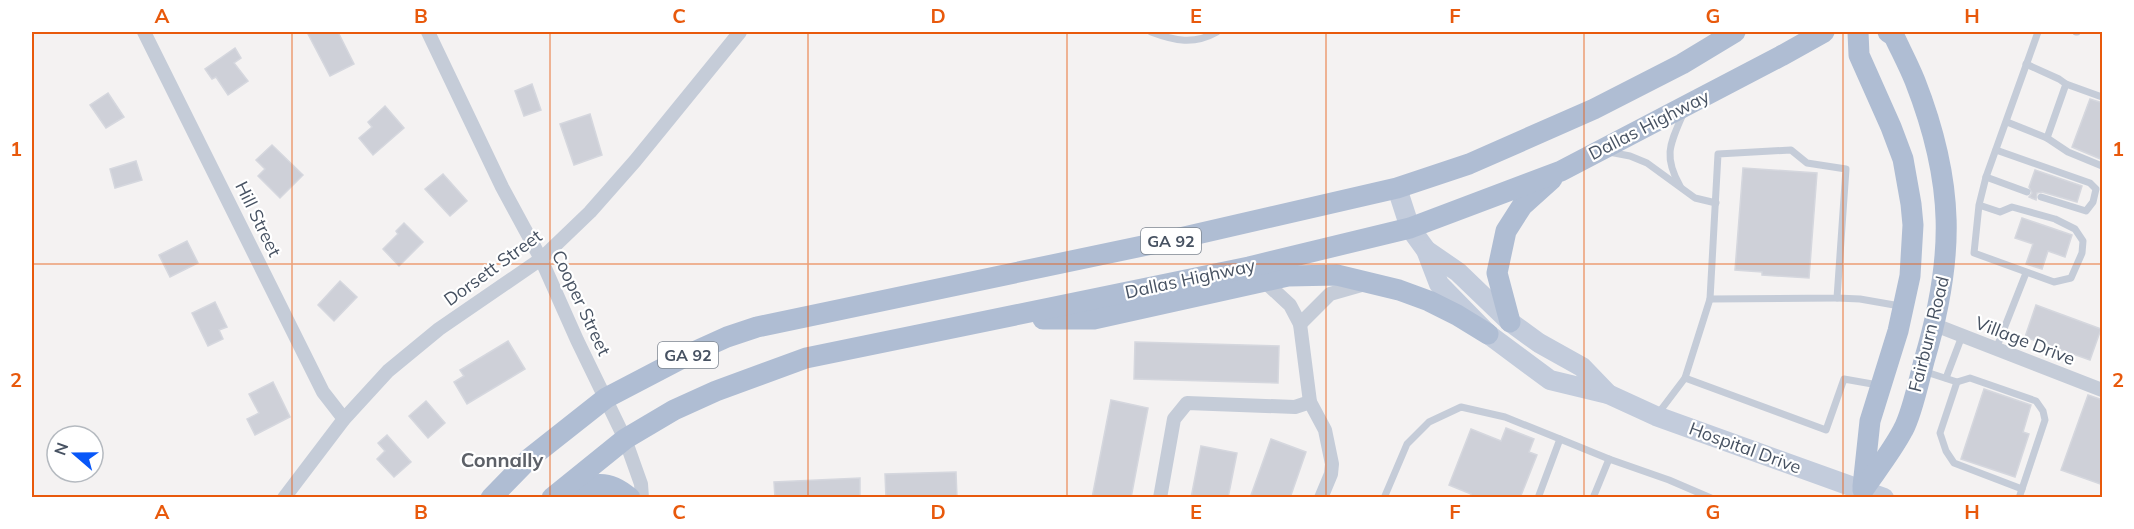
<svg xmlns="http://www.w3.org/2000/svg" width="2134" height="529" viewBox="0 0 2134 529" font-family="Mulish,sans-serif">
<rect width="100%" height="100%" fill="#f4f2f2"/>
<g fill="#ced0d8" stroke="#d5d7de" stroke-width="1.5">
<path d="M307 32H338L354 64 330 76Z"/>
<path d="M235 48 241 58 234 63 248 81 228 95 216 77 212 79 205 69Z"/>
<path d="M532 84 541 110 524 116 515 91Z"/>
<path d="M108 93 124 117 106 128 90 105Z"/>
<path d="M2090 99 2103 103V160L2072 147Z"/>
<path d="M385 106 404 128 373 155 359 138 372 127 368 122Z"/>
<path d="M590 114 602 155 574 165 560 124Z"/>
<path d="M272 145 303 175 280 198 258 176 265 169 256 160Z"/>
<path d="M136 161 142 180 115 188 110 169Z"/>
<path d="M1743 168 1817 173 1809 278 1762 275V272L1735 270Z"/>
<path d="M2035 170 2082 186 2077 202 2042 192 2037 193 2036 200 2029 197 2032 193 2029 187Z"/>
<path d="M443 174 467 201 450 216 425 189Z"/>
<path d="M2022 218 2072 235 2065 257 2048 251 2042 269 2026 264 2033 244 2015 238Z"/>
<path d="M404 223 423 242 399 266 383 249 398 234 396 231Z"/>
<path d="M187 241 198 263 170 277 159 255Z"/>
<path d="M340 281 357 297 334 321 318 305Z"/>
<path d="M215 302 227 327 219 330 223 339 208 346 192 313Z"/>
<path d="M2036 305 2101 329 2090 360 2025 337Z"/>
<path d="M508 341 525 369 467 404 454 382 464 376 460 370Z"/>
<path d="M1135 342 1279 346 1278 383 1134 379Z"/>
<path d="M273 382 290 417 255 435 247 419 259 413 249 394Z"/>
<path d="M1984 389 2031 405 2023 432 2029 434 2015 477 1961 459Z"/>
<path d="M2088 395 2103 400V485L2061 470Z"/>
<path d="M1111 400 1148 408 1131 498H1092Z"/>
<path d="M426 401 445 423 428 438 409 416Z"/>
<path d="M1506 428 1534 439 1529 452 1537 455 1520 498H1470L1471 494 1449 485 1471 429 1501 441Z"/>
<path d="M387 435 411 462 394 477 377 459 385 451 378 443Z"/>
<path d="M1271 439 1306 452 1290 498H1250Z"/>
<path d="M1201 446 1237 453 1228 498H1191Z"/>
<path d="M956 472 957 498H886L885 474Z"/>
<path d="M860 478V498H775L774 482Z"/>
</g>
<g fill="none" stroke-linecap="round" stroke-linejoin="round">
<g stroke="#c5ccd8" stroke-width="7">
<path d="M1151 32C1175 41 1194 45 1217 32"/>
<path d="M2076 32H2077"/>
<path d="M2066 84 2102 97"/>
<path d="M2007 122 2047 138 2066 84 2059 79 2026 64"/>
<path d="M2047 138 2068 152 2102 166"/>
<path d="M1791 150 1807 163 1846 169 1837 298 1710 299 1718 154Z"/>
<path d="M1996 150 2090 183 2096 189 2093 202 2086 211 2041 197"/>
<path d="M1609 152 1630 156 1647 163 1695 198 1716 203"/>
<path d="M1986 177 2027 192"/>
<path d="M1680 186C1663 156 1670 144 1683 114"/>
<path d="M1979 205 2000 212 2012 207 2055 219 2075 229 2083 241 2082 253 2071 278 2054 282 1974 253 1979 205 1986 177 2038 32"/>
<path d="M1837 298 1860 299 1900 306"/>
<path d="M1996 349 2026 273"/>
<path d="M1923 371 1957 382 1970 378 2036 401 2043 411 2045 420 2019 498"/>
<path d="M1685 378 1826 430 1844 379 1878 385"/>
<path d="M1946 378 1962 336"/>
<path d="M1957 382 1940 433 1946 451 1954 463 2022 489"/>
<path d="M1657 415 1685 378 1710 299"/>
<path d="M1560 439 1609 459 1593 498"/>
<path d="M1609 459 1669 480 1711 498"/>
<path d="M1384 498 1407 444 1429 422 1461 407 1505 417 1560 439 1538 498"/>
</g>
<g stroke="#c5ccd8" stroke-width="14">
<path d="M144 32 323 392 344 419"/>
<path d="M428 32 502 187 541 259 577 340 625 439 641 484 642 498"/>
<path d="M1265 282 1290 305 1300 324 1310 402 1325 430 1332 464 1331 474 1321 498"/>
<path d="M1300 324 1330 294 1365 284"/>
<path d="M1935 325 2102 390"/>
<path d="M284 498 344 419 388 371 439 329 541 259 590 212 635 161 740 32"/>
<path d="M1160 498 1174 419 1187 403 1295 407 1310 402"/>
</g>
<g stroke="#c3ccdc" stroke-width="20">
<path d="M1397 188 1410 228 1426 250 1439 284 1488 334 1550 380 1608 394 1656 416 1884 498"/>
<path d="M1426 250 1458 272 1510 322 1539 343 1582 367 1608 394"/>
</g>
<g stroke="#afbdd3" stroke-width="21">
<path d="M1858 32 1859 55 1891 127 1903 159 1911 204 1913 225 1910 276 1898 331 1870 421 1863 486"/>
<path d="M1043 319H1094L1288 276 1337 275 1399 290 1429 301 1457 315 1488 334"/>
<path d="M1510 322 1497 273 1506 231 1522 206 1552 179"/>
<path d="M1863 490C1876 471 1892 451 1903 430 1912 414 1919 380 1924 361 1955 257 1955 183 1915 81 1909 66 1901 51 1894 36L1888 32"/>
<path d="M566 495C592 484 606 477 630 498"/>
<path d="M491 498 530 458 606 398 696 351 727 337 757 327 1171 240 1397 188 1469 164 1594 109 1682 64 1735 32"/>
<path d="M552 498 625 439 674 410 716 391 806 358 1249 267 1410 228 1561 171 1781 56 1824 32"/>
</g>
</g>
<path fill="none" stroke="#e8590c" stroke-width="1.5" stroke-opacity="0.55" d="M292 32V498M550 32V498M808 32V498M1067 32V498M1326 32V498M1584 32V498M1843 32V498M32 264H2102"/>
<g text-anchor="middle" stroke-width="4.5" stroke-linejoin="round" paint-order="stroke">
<g fill="#fff" stroke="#7e8691" stroke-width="1.5">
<rect x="1141" y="228" width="60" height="26" rx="4.5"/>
<rect x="658" y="342" width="60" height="26" rx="4.5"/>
</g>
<g font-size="16" font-weight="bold" fill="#475262">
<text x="1171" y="247">GA 92</text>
<text x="688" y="361">GA 92</text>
</g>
<g font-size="18" fill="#475262" stroke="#fff">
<text transform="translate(1649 125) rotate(-27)" y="6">Dallas Highway</text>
<text transform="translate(258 219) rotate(64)" y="6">Hill Street</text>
<text transform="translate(493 268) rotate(-36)" y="6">Dorsett Street</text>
<text transform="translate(1190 279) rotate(-12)" y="6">Dallas Highway</text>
<text transform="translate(581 303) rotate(65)" y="6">Cooper Street</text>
<text transform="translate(1929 334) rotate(-76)" y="6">Fairburn Road</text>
<text transform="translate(2025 341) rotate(21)" y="6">Village Drive</text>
<text transform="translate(1745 448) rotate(20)" y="6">Hospital Drive</text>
</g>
<g font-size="20" font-weight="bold" fill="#5d6168" stroke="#fff">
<text x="502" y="467">Connally</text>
</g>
</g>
<rect width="2134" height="529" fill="none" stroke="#ffffff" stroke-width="66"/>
<g transform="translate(75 454) rotate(290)"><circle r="28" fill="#ffffff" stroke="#b5bac0" stroke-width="1.5"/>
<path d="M0-4.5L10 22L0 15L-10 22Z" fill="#0857f8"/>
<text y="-9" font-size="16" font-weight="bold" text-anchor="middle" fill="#475262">N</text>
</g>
<rect x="33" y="33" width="2068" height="463" fill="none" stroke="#e8590c" stroke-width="2"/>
<g font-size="20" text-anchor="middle" font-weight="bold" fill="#e8590c">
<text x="162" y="23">A</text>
<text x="421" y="23">B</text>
<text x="679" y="23">C</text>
<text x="938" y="23">D</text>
<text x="1196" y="23">E</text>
<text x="1455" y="23">F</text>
<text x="1713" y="23">G</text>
<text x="1972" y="23">H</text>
<text x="16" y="156">1</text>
<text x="2118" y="156">1</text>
<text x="16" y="387">2</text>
<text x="2118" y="387">2</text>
<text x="162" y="519">A</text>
<text x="421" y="519">B</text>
<text x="679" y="519">C</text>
<text x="938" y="519">D</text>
<text x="1196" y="519">E</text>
<text x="1455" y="519">F</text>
<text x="1713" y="519">G</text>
<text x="1972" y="519">H</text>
</g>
</svg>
